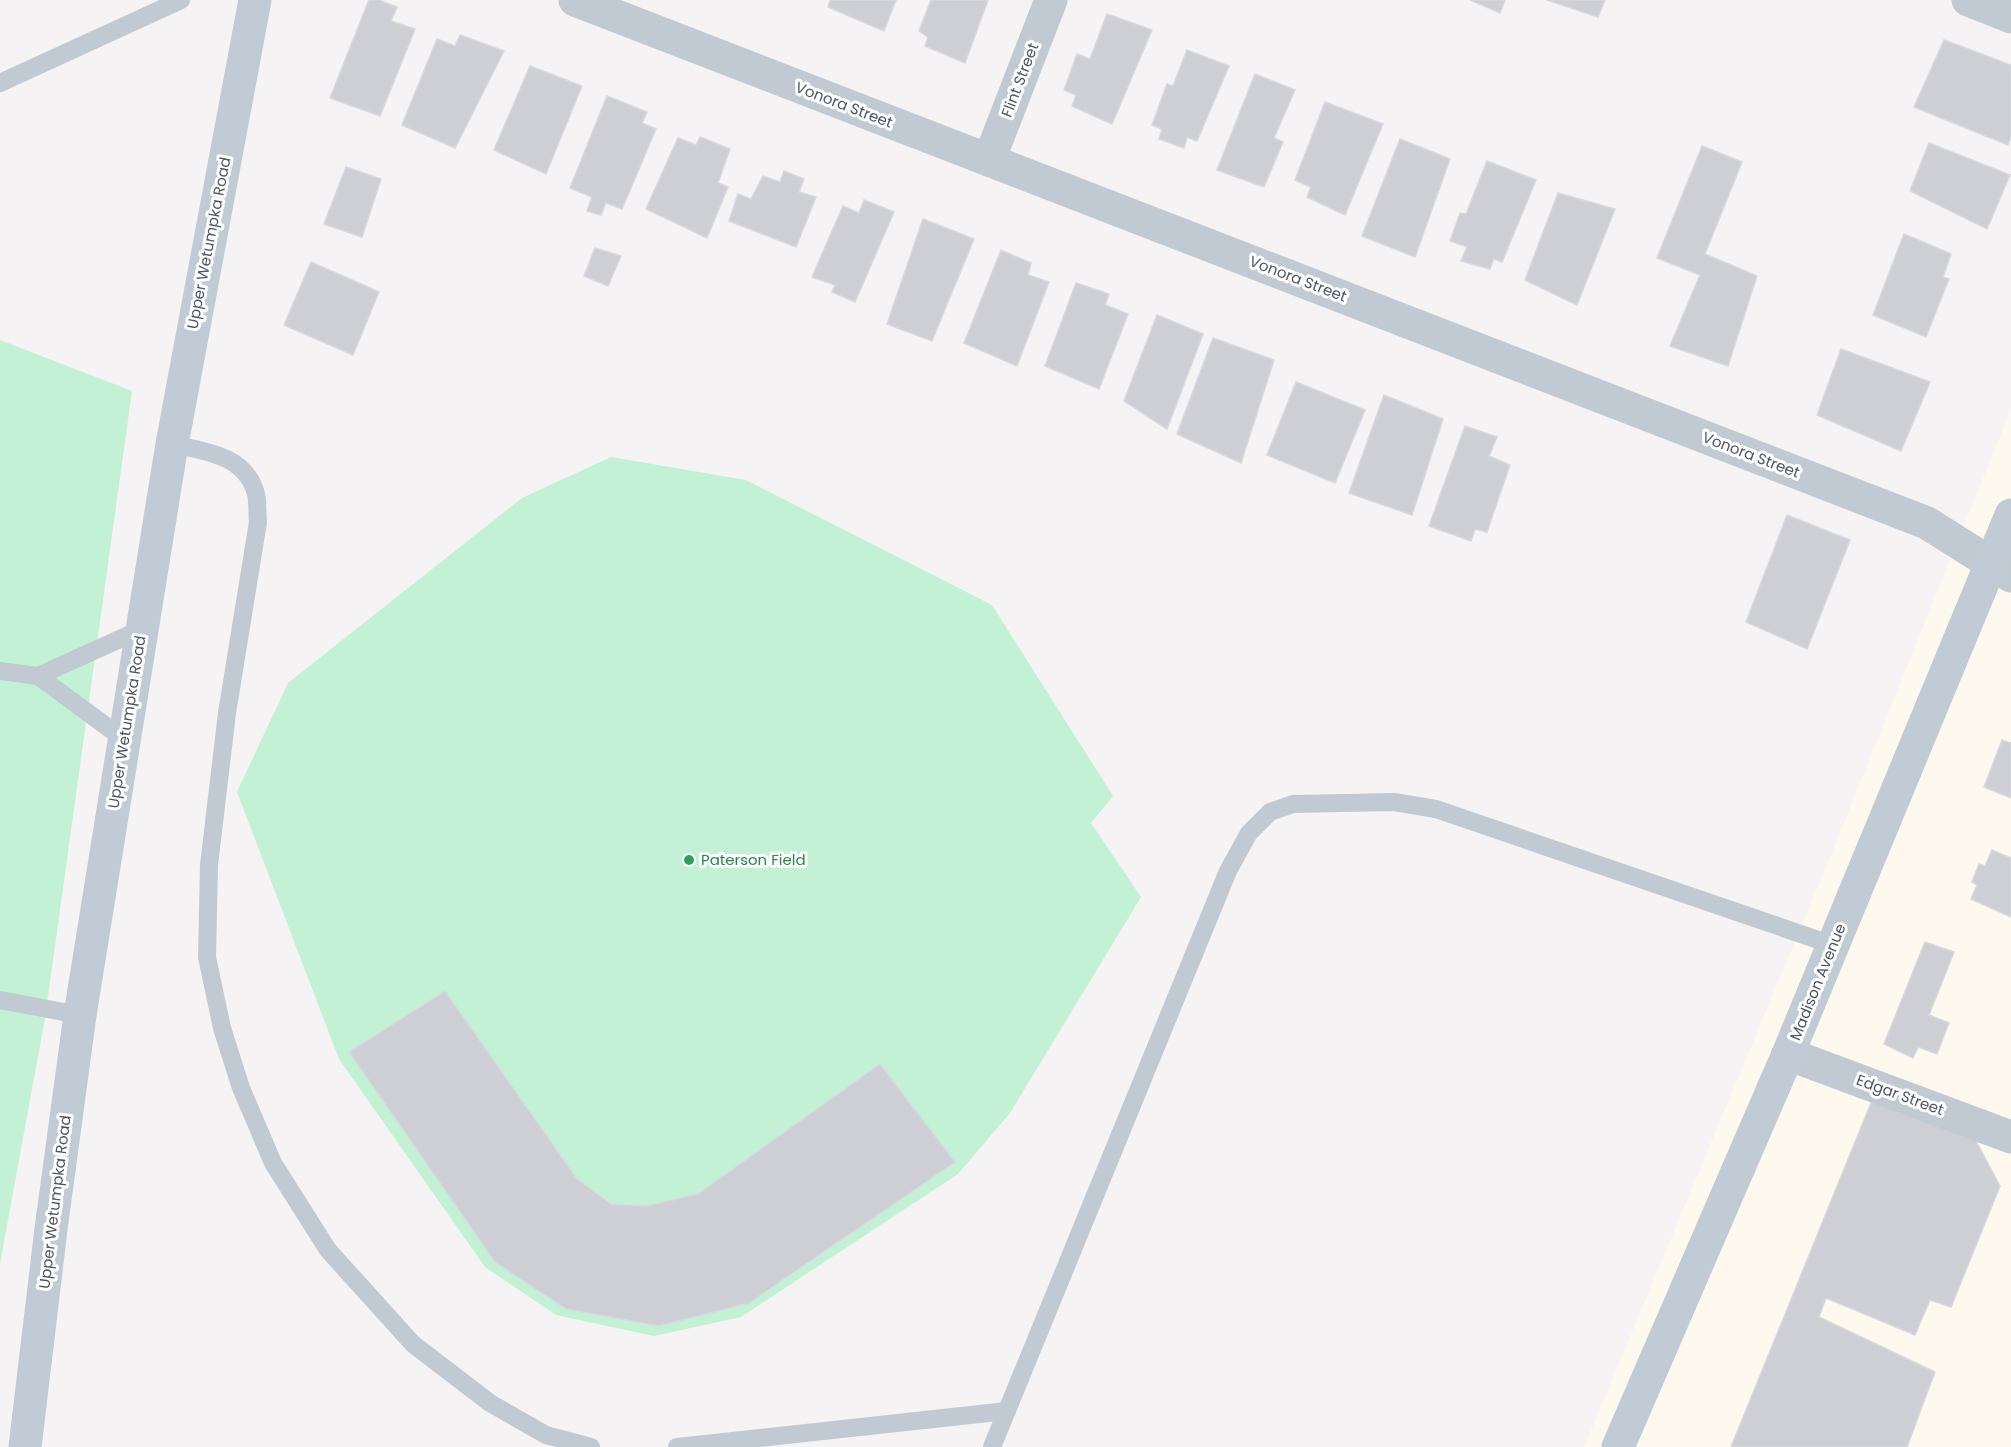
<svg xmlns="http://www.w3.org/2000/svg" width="2011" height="1447" viewBox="0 0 2011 1447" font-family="Poppins,sans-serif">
<rect width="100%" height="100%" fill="#f5f3f3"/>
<path fill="#fdf9ef" d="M2011 409V1447H1584L1828 862Z"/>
<g fill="#c3f1d5">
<path d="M0 340 132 391 45 1018 0 1264Z"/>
<path d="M611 457 746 480 992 605 1113 796 1091 823 1141 897 1010 1113 958 1174 741 1317 654 1336 556 1315 485 1267 339 1059 237 792 288 683 522 498Z"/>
</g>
<g fill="#cdcfd5" stroke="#d7d9de" stroke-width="1.5">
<path d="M369 0H379L397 7 391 21 415 29 380 116 330 98Z"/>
<path d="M830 0H896L884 31 828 7Z"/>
<path d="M931 0H988L965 63 925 46 928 37 919 31Z"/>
<path d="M1470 0H1505L1500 13Z"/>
<path d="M1547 0H1605L1598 17Z"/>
<path d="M1107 14 1152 30 1112 124 1072 106 1076 95 1064 90 1077 54 1090 59Z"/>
<path d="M460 35 504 51 455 148 402 125 437 39 455 46Z"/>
<path d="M1944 40 2011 65V137L2008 145 1914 107Z"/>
<path d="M1187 50 1229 66 1197 141 1187 137 1184 148 1159 139 1162 129 1152 125 1167 84 1173 86Z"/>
<path d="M530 66 582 86 546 174 494 150Z"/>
<path d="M1255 74 1295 90 1274 138 1283 142 1264 187 1217 170Z"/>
<path d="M607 96 647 112 642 123 656 129 622 209 606 203 601 215 587 211 592 197 570 188Z"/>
<path d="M1325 102 1383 124 1345 215 1307 197 1311 187 1295 180Z"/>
<path d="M700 137 730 149 718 183 728 187 707 238 646 209 678 138 696 145Z"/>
<path d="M1400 139 1450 159 1415 257 1362 236Z"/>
<path d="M1929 143 2010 175 1987 229 1910 191Z"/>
<path d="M1702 146 1742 162 1705 254 1757 276 1728 366 1670 346 1700 275 1657 258Z"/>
<path d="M1487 161 1536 180 1502 262 1494 259 1490 269 1461 261 1467 247 1450 241 1460 213 1466 214Z"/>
<path d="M346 167 381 179 362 237 324 224Z"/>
<path d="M784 171 804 179 799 192 816 197 796 247 729 221 738 194 751 199 763 176 780 182Z"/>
<path d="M1558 193 1615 209 1577 305 1525 280Z"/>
<path d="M864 200 894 212 855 302 832 292 835 285 812 277 843 206 859 213Z"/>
<path d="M923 219 974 239 932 341 887 324Z"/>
<path d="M1904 234 1951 254 1943 277 1949 279 1926 337 1873 315Z"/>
<path d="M595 248 621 256 608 286 584 276Z"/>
<path d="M1001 250 1031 263 1028 275 1049 282 1017 366 964 343Z"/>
<path d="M311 262 379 292 353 355 284 325Z"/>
<path d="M1076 283 1109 294 1105 305 1128 314 1099 389 1045 366Z"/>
<path d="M1157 315 1203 334 1167 429 1124 401Z"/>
<path d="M1213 338 1274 360 1241 463 1177 434Z"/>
<path d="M1841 349 1930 382 1901 451 1817 415Z"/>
<path d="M1296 382 1365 410 1335 483 1267 455Z"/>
<path d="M1384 395 1443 419 1412 515 1349 493Z"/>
<path d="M1465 426 1497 437 1489 456 1510 465 1487 532 1475 529 1471 541 1429 526Z"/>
<path d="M1787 515 1850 540 1807 649 1746 622Z"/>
<path d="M2002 740 2011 743V798L1984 787Z"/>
<path d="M1992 850 2011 858V917L1971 899 1977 885 1972 882 1979 864 1985 866Z"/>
<path d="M1925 942 1954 952 1929 1015 1949 1023 1937 1054 1918 1047 1913 1058 1884 1044Z"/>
<path d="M445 991 577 1179 611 1204 647 1206 698 1194 880 1064 955 1162 749 1303 659 1326 566 1309 495 1262 349 1052Z"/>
<path d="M1873 1098 1975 1139 2000 1186 1951 1307 1930 1300 1915 1335 1826 1298 1819 1317 1935 1372 1907 1447H1731Z"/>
</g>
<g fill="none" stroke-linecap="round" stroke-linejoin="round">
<g stroke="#c1cad2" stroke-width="18">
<path d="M0 83 181 0"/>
<path d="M172 444C204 451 246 455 256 494 258 502 257 513 258 522L227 713 209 865 207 957 222 1028 241 1088 273 1163 328 1250 413 1344 490 1403 546 1435 591 1447"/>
<path d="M0 671 38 676 125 740"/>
<path d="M38 676 142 629"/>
<path d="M0 1000 80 1015"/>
<path d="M677 1447 1007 1411"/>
<path d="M992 1447 1228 871 1249 833 1270 812 1293 804 1394 802 1436 809 1833 945"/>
</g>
<g stroke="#c1cad2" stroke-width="33">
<path d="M575 0 1927 523 2011 576"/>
<path d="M1968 0 2011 17"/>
<path d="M989 160 1051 0"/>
<path d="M1788 1054 2011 1137"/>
</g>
<g stroke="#c1cbd6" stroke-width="33">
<path d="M25 1447 51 1229 80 1015 172 444 255 0"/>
<path d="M1618 1447 1788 1054 2011 515"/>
</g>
</g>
<circle fill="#2e9e5b" stroke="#fff" stroke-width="2" cx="689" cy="860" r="6"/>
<g text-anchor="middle" stroke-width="6" stroke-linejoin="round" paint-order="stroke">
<g font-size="15" fill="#4a5661" stroke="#fff">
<text transform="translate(1020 80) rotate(-69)" y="5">Flint Street</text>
<text transform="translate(844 105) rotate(21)" y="5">Vonora Street</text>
<text transform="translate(209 243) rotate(-79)" y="5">Upper Wetumpka Road</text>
<text transform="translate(1298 279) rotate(21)" y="5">Vonora Street</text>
<text transform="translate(1751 455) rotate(21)" y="5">Vonora Street</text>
<text transform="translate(127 722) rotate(-81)" y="5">Upper Wetumpka Road</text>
<text transform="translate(1818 982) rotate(-68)" y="5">Madison Avenue</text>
<text transform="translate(1900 1095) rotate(20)" y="5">Edgar Street</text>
<text transform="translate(55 1202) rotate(-83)" y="5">Upper Wetumpka Road</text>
</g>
<g font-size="15" fill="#27864d" stroke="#fff" text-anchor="start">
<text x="701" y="865">Paterson Field</text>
</g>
</g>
</svg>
